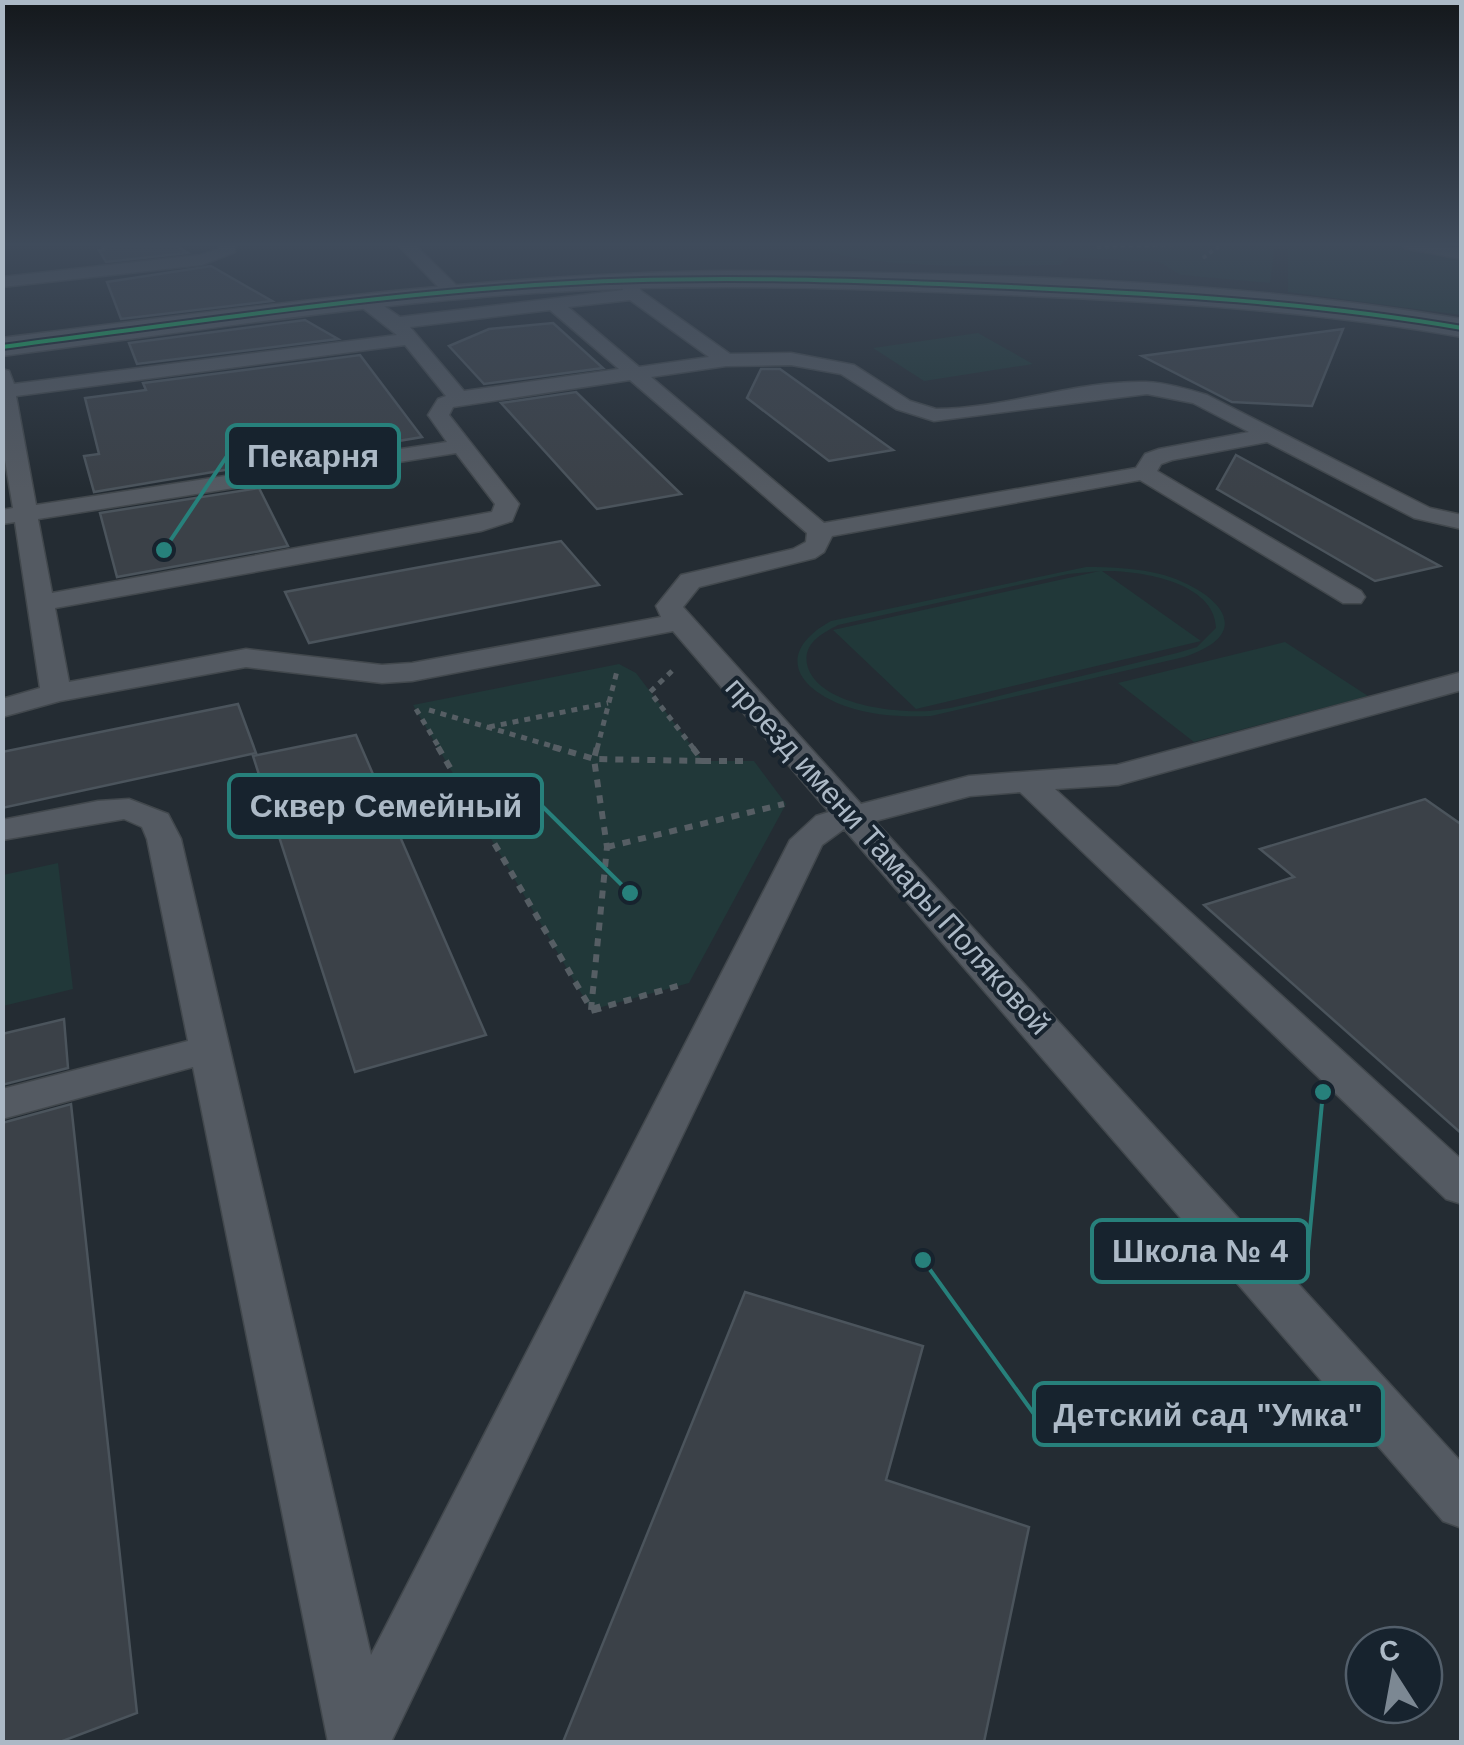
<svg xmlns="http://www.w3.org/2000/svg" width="1464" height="1745" viewBox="0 0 1464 1745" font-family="Arial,sans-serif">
<rect width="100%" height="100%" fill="#242c33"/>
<g fill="#213839" fill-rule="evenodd">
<path d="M807 244H1275L1270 283 1181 275 1159 262 1069 257 1060 265C989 265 870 272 807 244Z"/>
<path d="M1288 244H1388L1461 258V315L1288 292Z"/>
<path d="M978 333 1033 364 924 381 873 348Z"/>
<path d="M1086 567C1112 567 1138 568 1164 575 1216 591 1260 632 1184 657L931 716C902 717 873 716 845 706 793 687 777 651 831 621ZM1100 571 833 630 916 709 1201 641 1102 571C1137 570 1215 581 1216 628L1197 647 1177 653C1125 666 1072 678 1019 691 990 698 959 708 929 711 895 713 816 705 807 664 803 643 823 633 838 625L1068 574Z"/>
<path d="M1285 642 1368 696 1194 742 1118 683Z"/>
<path d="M619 664 636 673 703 761H754L786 804 689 983 591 1010 413 705Z"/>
<path d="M58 863 73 989 3 1006V875Z"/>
</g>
<g fill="#3b4148" stroke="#4b545c" stroke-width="2.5">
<path d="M101 244H174L188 253 106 262 99 250H104Z"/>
<path d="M211 266 272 301 121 319 107 282Z"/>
<path d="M305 320 338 339 137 364 129 343Z"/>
<path d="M553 323 603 368 484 384 449 346 489 329Z"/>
<path d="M1343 329 1312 406 1232 402 1142 356Z"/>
<path d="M360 355 422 437 94 492 84 456 99 454 85 398 146 390 143 383Z"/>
<path d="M761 369H780L893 450 829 461 747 398Z"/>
<path d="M576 392 681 494 597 509 501 403Z"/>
<path d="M1236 455 1440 566 1375 581 1217 489Z"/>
<path d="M259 488 288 546 117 577 100 513Z"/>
<path d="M561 541 599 585 309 643 285 592Z"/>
<path d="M238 704 256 753 2 808V752Z"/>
<path d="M356 735 486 1035 355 1072 253 756Z"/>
<path d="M1425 799 1462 825V1134L1204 905 1294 877 1260 849Z"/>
<path d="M64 1019 68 1068 2 1085V1034Z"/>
<path d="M71 1104 137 1713 60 1742H2V1123Z"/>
<path d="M745 1292 923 1346 886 1480 1029 1527 984 1742H563Z"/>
</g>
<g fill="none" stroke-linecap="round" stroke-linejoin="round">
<g stroke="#42484d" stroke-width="3">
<g id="lane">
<path d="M219 244H235V252L202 265 2 287V277L200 255 219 249Z"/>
<path d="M397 244H414L459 288V296H447Z"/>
<path d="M1400 244 1462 249V259L1408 249Z"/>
<path d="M628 275 634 276 641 291 730 354 791 353 854 365 910 401 936 409C1006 409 1075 380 1146 382 1167 383 1187 389 1207 395L1430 508 1462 515V529L1414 518 1267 442 1172 460 1161 464 1157 471 1361 591 1365 597 1361 603H1343L1140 480 832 536 824 552 815 558 699 587 683 607 861 804 969 776 1117 765 1462 672V690L1118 785 1055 789 1462 1160V1204L1446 1199 1020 792 970 796 875 821 1462 1463V1528L1443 1521 844 829 822 845 391 1742H328L193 1067 2 1119V1089L188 1041 147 839 142 827 124 819 2 840V820L98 801 129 799 168 814 181 839 371 1655 790 840 816 816 829 812 673 631 412 681 382 683 246 667 60 701 2 717V699L40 688 15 522 2 524V510L13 508 2 442V369L9 371 14 384 397 335 360 306V298H372L400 317 623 290 620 280ZM630 300 709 357 639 367 568 307ZM550 310 619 369 464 391 410 327ZM405 345 446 396 438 399 428 415 447 442 36 505 16 396ZM791 365 841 374 896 409 934 421 1147 394 1193 403 1249 432 1159 449 1145 454 1136 468 824 523 651 377 726 366ZM630 380 807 533 806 542 793 549 681 575 656 606 661 617 412 663 382 665 246 649 69 682 55 608 481 531 512 521 519 504 449 415 453 407ZM456 453 495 504 492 512 52 593 38 519Z"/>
</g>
</g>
<g stroke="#42484d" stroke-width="3">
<path id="street" d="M730 271C973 273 1222 278 1462 319V337C1312 310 1162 302 1011 295 852 288 694 282 535 293 357 305 180 333 2 356V338C245 308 486 273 730 271Z"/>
</g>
<g stroke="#565e64" stroke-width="4" stroke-dasharray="4 4" stroke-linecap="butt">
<path d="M1097 247 1181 244"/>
<path d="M1203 258 1222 244"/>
</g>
<g stroke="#565e64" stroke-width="5" stroke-dasharray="6 6" stroke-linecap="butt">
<path d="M672 671 650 692 694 749"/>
<path d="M416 709 440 749"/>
<path d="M429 710 562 749"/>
<path d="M489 727 608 703"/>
<path d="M597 749 617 671"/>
</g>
<g stroke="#565e64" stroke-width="6" stroke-dasharray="8 8" stroke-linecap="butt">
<path d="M438 747 591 1009"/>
<path d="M553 747 594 759 703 761 692 747"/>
<path d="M703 761H746"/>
<path d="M607 847 784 804"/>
<path d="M591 1010 607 847 594 759 597 747"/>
<path d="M593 1010 681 985"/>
</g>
<path stroke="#565e64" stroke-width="8" stroke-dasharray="10 10" stroke-linecap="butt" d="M591 1010 602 1007"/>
<use href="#lane" fill="#545a62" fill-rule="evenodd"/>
<use href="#street" fill="#545a62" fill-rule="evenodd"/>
<g stroke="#17232e" stroke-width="8">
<path id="bus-1" d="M2 347C179 324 356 297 535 285 694 274 852 280 1011 287 1162 294 1313 302 1462 328"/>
</g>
<use href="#bus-1" stroke="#13b361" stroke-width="4"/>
</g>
<linearGradient id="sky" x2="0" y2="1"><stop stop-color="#14181c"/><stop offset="0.5" stop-color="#3f4b5b"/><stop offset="1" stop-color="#3f4b5b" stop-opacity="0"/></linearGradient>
<rect width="1464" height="489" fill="url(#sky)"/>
<g text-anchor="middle" stroke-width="8" stroke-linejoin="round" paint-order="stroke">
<g font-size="30" fill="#acb9c6" stroke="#17232e">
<text transform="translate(888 856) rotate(48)" y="10">проезд имени Тамары Поляковой</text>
</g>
</g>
<path fill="none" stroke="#27807b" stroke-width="4" d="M164 550L227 456M630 893L542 806M1323 1092L1308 1251M923 1260L1034 1414"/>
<g fill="#27807b" stroke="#17232e" stroke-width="4">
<circle cx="164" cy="550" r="10"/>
<circle cx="630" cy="893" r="10"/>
<circle cx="1323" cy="1092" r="10"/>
<circle cx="923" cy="1260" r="10"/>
</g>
<g fill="#17232e" stroke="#27807b" stroke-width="4">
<rect x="227" y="425" width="172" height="62" rx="10"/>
<rect x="229" y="775" width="313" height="62" rx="10"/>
<rect x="1092" y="1220" width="216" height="62" rx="10"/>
<rect x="1034" y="1383" width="349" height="62" rx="10"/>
</g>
<g font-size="32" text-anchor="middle" font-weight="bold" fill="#acb9c6">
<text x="313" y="467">Пекарня</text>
<text x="386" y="817">Сквер Семейный</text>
<text x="1200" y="1262">Школа № 4</text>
<text x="1208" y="1426">Детский сад "Умка"</text>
</g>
<rect width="1464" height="1745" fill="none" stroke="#acb9c6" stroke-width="10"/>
<g transform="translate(1394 1675) rotate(349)"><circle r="48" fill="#17232e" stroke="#535f6b" stroke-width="2.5"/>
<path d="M0-8L18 38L0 25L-18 38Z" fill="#7c8893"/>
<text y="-15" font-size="28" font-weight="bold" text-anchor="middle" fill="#acb9c6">С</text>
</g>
</svg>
